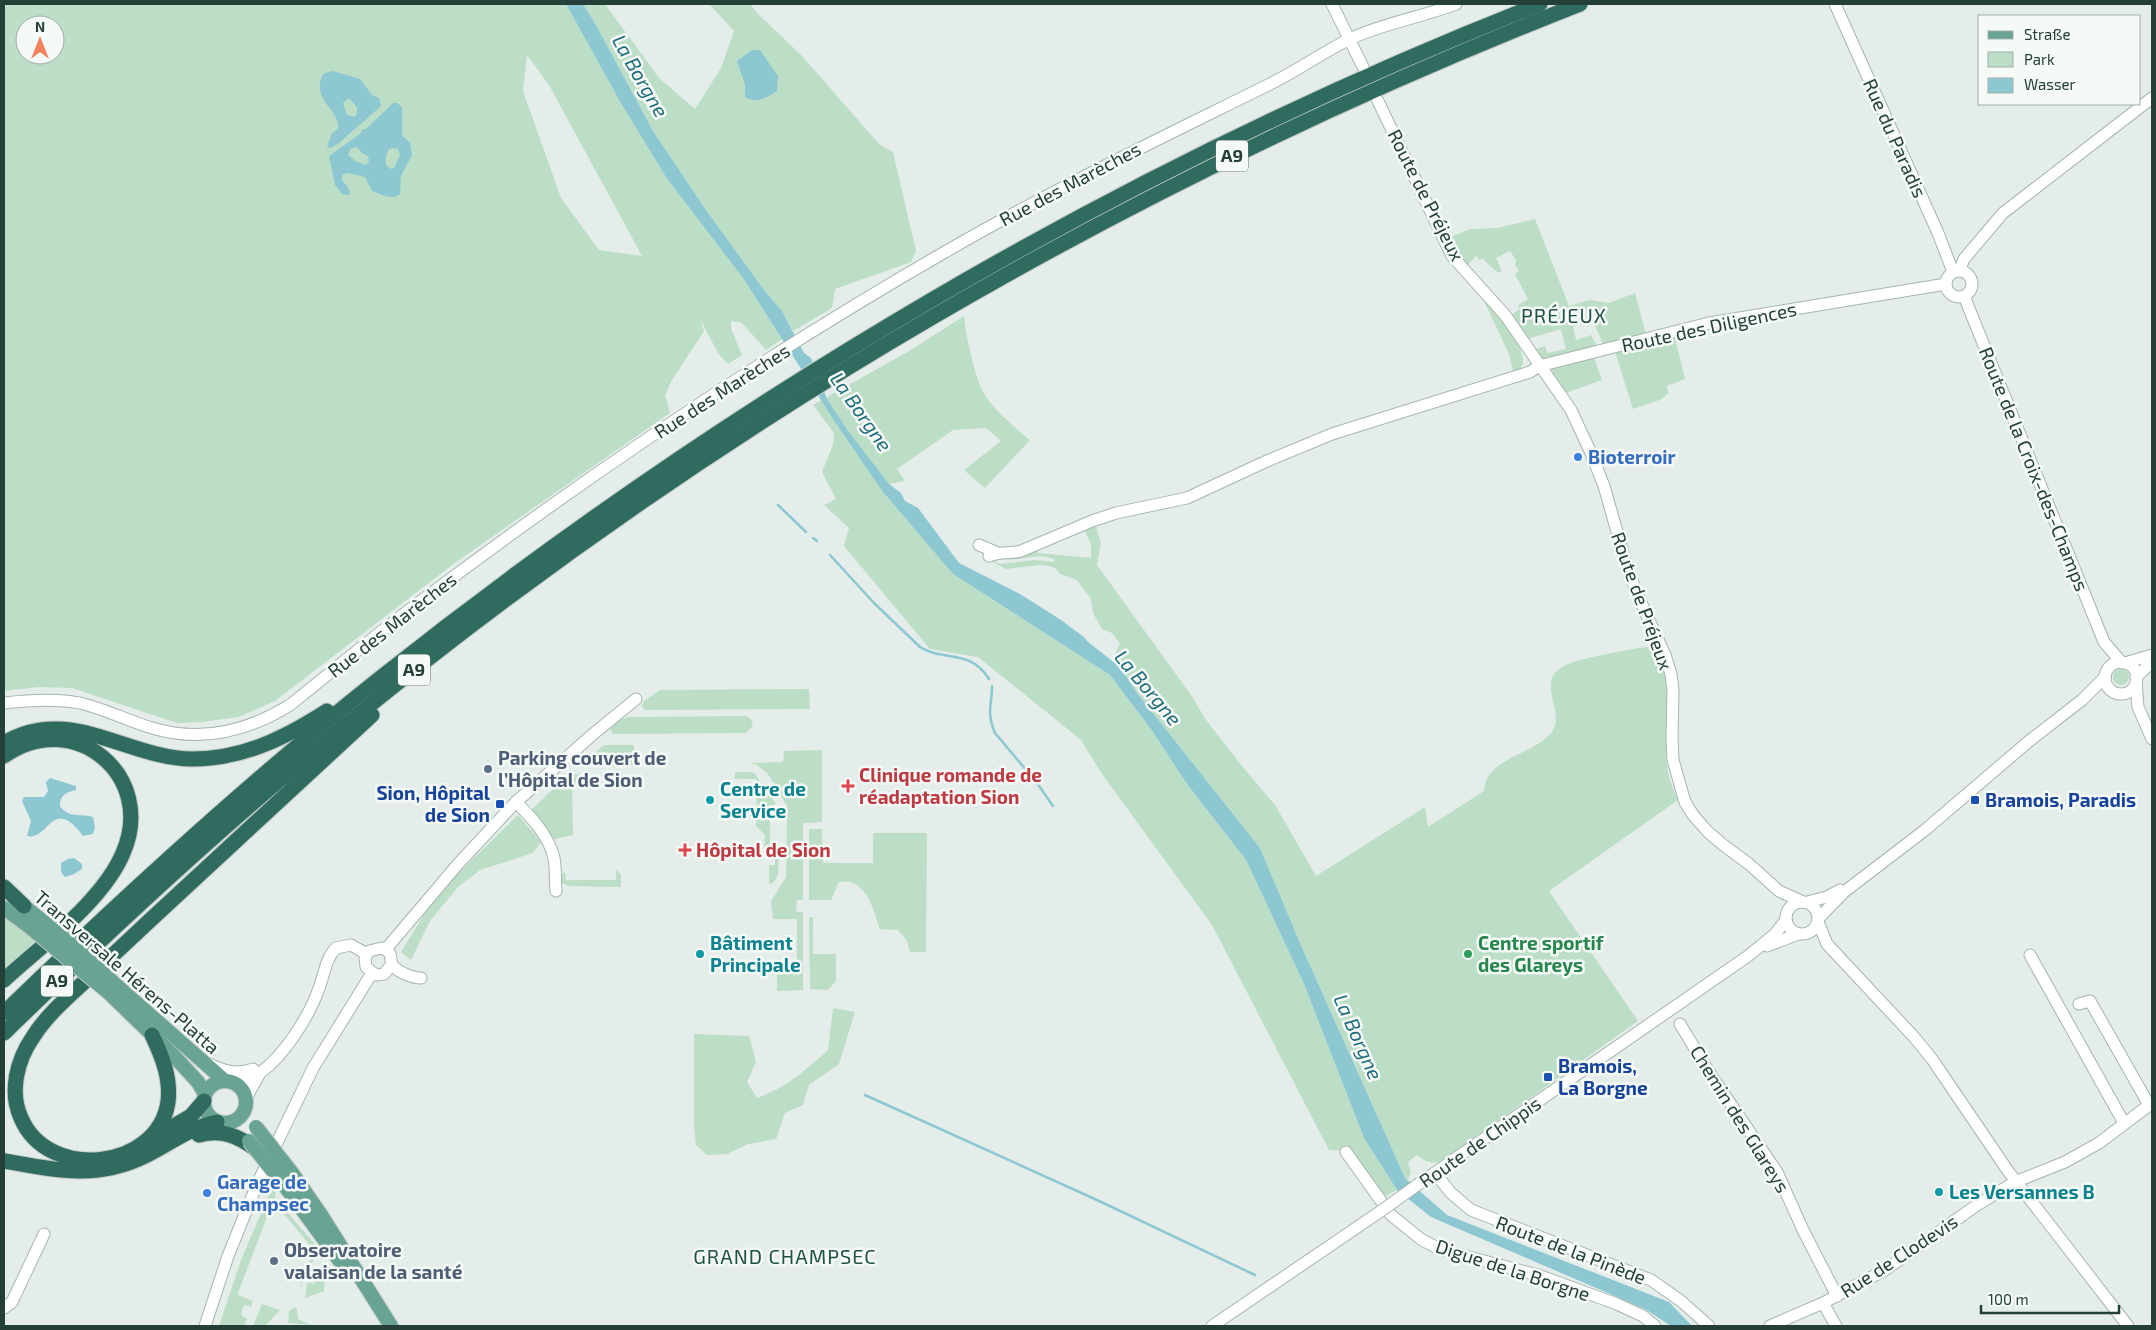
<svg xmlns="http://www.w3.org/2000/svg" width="2156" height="1330" viewBox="0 0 2156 1330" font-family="'Exo 2',sans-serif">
<rect width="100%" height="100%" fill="#e4ede9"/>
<g fill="#bddec6" fill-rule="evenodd">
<path d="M4 4H566L618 98 743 278 782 339 766 350 742 323 731 321V328L742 355 728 364 718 353 699 317 704 331 672 380 665 395 670 413 456 562 275 701 239 717 202 722 177 723 72 688 38 687 4 691ZM25 25H55V55H25ZM527 55 549 85 642 256 599 250 561 198 523 91Z"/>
<path d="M583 4H605L659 78 695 109 721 68 734 31 709 4H750L759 15 803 57 880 145 893 152 916 251 911 262 835 289 832 308 793 331 782 311 764 290 706 210 653 131 596 25Z"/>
<path d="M1535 219 1569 306 1589 300 1609 303 1635 293 1646 334 1603 344 1594 323 1602 321 1599 308 1586 311 1587 323 1573 326 1576 340 1591 335 1597 346 1542 359 1535 349 1545 346 1547 353 1566 349 1561 329 1527 339 1511 315 1520 309 1518 305 1528 299 1515 274 1519 271 1515 265 1516 260 1510 251 1496 258 1502 271 1498 273 1482 258 1480 261 1476 256 1467 266 1461 260 1448 238 1470 229 1497 228Z"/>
<path d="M1482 297C1494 311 1525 344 1523 363 1522 368 1518 372 1514 376L1509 354Z"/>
<path d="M964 316C966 336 974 374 983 392 991 407 1016 429 1030 440L985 488 964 470 1001 441 986 428 953 430 897 469 905 481 889 484 883 492 953 574 1110 675 1153 732 1187 784 1246 860 1304 984 1364 1138 1397 1190 1382 1198 1351 1151 1329 1150 1212 925 1102 774 1081 740 978 657 930 649 844 546 849 528 824 505 836 499 822 472 833 445 834 433 813 405 911 350Z"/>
<path d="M1674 334 1685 379 1667 386 1668 393 1662 399 1633 409 1614 348Z"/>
<path d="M1593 355 1602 380 1566 393 1553 375 1552 370 1557 364Z"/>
<path d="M1095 523 1101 543 1097 565 1191 695 1206 720 1242 766 1275 805 1316 876 1425 807 1428 827 1484 791C1485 758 1533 755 1551 733 1565 716 1543 691 1554 674 1559 668 1567 664 1574 662 1585 658 1638 647 1649 647 1653 648 1657 649 1660 652 1665 672 1669 691 1669 712 1669 724 1666 736 1666 747 1665 766 1670 783 1678 800L1549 891 1638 1021 1440 1162C1429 1164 1425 1161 1417 1155L1408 1162 1411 1173 1408 1180 1405 1178 1300 943 1260 848 1137 693 1114 656 1120 644 1112 633 1102 629 1093 613 1091 599 1077 580 1060 574 1055 568 1049 566 1040 565 1006 569 987 559V558L1001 564 1034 560 1055 562 1054 559C1035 551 1015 565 997 557L1034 548 1038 553 1091 558V544L1083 527Z"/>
<circle cx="2121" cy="677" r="8"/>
<path d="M809 689 810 709 645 710 642 706 643 702 660 690Z"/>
<path d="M746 716 751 719 753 726 746 733 613 734 610 729 618 721 628 717Z"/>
<path d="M604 745H634V765H581Z"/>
<path d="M822 750V822L803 823V900H797L796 912H803V990L777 991V972L781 971V966H797V919H773L771 901 786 877 787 806 768 774 757 765 750 763 783 762 784 751Z"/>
<path d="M735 772H752L755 774 776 804 770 806V846H779L778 875 773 883 769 884V865H775V852H764L765 835 756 826 757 779H735Z"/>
<path d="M580 774V783L572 785 573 835 555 839 531 810 568 775Z"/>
<path d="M518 815 541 842 533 853 480 870 458 887 430 921 411 960 401 952 436 895Z"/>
<path d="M809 829H822L823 863H873V833H927L926 952H910L907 941 898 930 880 929C873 909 866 877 839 882L831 900H809Z"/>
<path d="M616 869 621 875V887L568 886 560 882V875L565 872 566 880H616Z"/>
<path d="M4 916 35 941 4 971Z"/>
<path d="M809 917H813V954H836V981L828 990 810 989Z"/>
<path d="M833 1008 855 1012 839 1064 809 1085 803 1105 785 1113 776 1139 748 1144 727 1154 707 1155 696 1145 694 1126V1034L749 1036 756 1062 747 1082 757 1098C789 1086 803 1072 828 1050Z"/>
<path d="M274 1183 276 1187 275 1198 319 1249 297 1293 314 1250 278 1207 270 1209 238 1293V1295L253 1301 251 1307 244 1305 241 1315 247 1319 244 1326H219L241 1260Z"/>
<path d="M318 1275 325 1280 324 1291 305 1298 307 1284 309 1282 314 1284Z"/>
<path d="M262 1304 280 1310 265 1326H253Z"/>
<path d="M295 1307 297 1309 298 1319 311 1325 288 1323 289 1311Z"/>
</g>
<g fill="#8cc7d2" fill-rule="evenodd">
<path d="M566 4H583L596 25 653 131 706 210 764 290 782 311 804 353 811 358 827 399 848 431 889 484 901 493 905 501 918 508 959 563 1020 594 1061 620 1084 637 1088 642 1120 667 1137 693 1260 848 1300 943 1405 1178 1447 1215 1669 1302 1692 1326H1671L1645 1309 1431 1217 1397 1190 1364 1138 1304 984 1246 860 1187 784 1153 732 1110 675 953 574 883 492 835 422 743 278 666 177 618 98Z"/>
<path d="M752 50H760L778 76 777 91C766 98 757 104 745 97V84L737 61Z"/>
<path d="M333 71 360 79 372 95 379 98 381 106 339 143 331 148 327 147 332 133 338 129C341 110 310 100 323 74ZM349 98C354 105 361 107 355 117L347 115 343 103Z"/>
<path d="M393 103H397L402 107V135L410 143 412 155 401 176 400 194C392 201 381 194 372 191L365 177 348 173 342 175V180L349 189 350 195 342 194 335 185 329 156 360 134 363 129H366ZM357 147 362 153 368 156 369 161 366 165 357 162 348 155 351 148ZM393 148 398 149 400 155 394 168 391 169 386 165V156L389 149Z"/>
<path d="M50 778 76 786V790C67 792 59 795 60 806 69 819 81 813 93 817L95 827 93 834 83 836C52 794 49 841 27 836L31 821 22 801 24 797H44L48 791 46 782Z"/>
<path d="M74 858 82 864V869L74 874 65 877 61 872V863L68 859Z"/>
</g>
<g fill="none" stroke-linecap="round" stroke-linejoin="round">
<g stroke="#8cc7d2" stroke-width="2.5">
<path d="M778 505 806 532"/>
<path d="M813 538 817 541"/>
<path d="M830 555 874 603 920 647C943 662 970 648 989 679"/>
<path d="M992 686C992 706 986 711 995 733L1037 783 1053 806"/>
<path d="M865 1095 1097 1200 1255 1275"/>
</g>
<g stroke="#a6b5b0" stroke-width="13">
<g id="minor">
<path d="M1332 4 1363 67"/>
<path d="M1835 4 1938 233 1953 272"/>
<path d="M1378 101 1452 256 1505 315 1571 410 1591 453 1604 486 1627 567 1638 596 1665 655 1671 674 1673 690 1672 737 1673 760 1685 802 1693 815 1707 831 1722 844 1749 864 1779 891 1803 902"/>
<path d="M1959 271 1964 259 2003 213 2152 98"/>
<circle cx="1959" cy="284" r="13"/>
<path d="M1964 296 2104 642 2122 663"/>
<path d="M979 545 996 552"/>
<path d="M989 556C999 551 1010 554 1021 551L1092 521 1116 513 1187 498 1267 461 1332 434 1530 372 1539 366 1709 323 1946 284"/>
<circle cx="2121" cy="678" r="16"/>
<path d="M2125 663 2152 655"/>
<path d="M2136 677 2152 662"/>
<path d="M2136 681 2138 707 2152 739"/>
<path d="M4 703C29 700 55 698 80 703 105 709 128 721 152 728 202 743 248 731 290 705 335 669 379 632 425 598 591 473 764 356 945 252 1050 191 1159 139 1268 85 1297 71 1323 52 1352 38 1385 23 1422 17 1456 4"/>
<path d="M516 802C532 818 549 836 554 858 556 869 555 880 556 891"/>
<circle cx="1802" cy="918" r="16"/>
<path d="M1807 902 1827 897 1840 890"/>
<path d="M1819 918 1844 892 1925 830 2028 742 2082 700 2105 677"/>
<path d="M1818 922 1827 944 1914 1037 1932 1059 2008 1171 2128 1326"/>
<path d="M1767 946 1798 934"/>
<path d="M386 949 458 864 516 802 592 735 636 699"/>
<path d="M2030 955 2124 1123"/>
<path d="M392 964 384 974 376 975 366 967 365 958 369 951 382 948 389 952C392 957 390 960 392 964 396 972 413 978 421 978"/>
<path d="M2079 1004 2090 1001 2149 1105"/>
<path d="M1680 1024 1709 1072 1777 1172 1803 1230 1837 1296"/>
<path d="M209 1064C224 1071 237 1075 253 1069"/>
<path d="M232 1082C241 1080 253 1078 261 1072 284 1056 309 1016 318 991 324 977 325 959 336 948L351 945 367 954"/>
<path d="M246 1098 260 1073"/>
<path d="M1346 1152 1391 1215 1422 1240 1442 1250 1538 1275 1617 1304 1643 1316 1655 1326"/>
<path d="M1435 1173 1451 1193 1471 1210 1651 1280 1681 1301 1709 1326"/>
<path d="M1420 1183 1748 956 1775 934 1786 920"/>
<path d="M1823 1303 1836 1326"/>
<path d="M4 1308 12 1302 44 1234"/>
<path d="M205 1326 228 1256 258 1182 313 1068 372 973"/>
<path d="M1212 1326 1381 1211"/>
<path d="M1770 1326 1823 1303 1885 1270 1977 1205 2015 1182 2065 1162 2099 1143 2152 1103"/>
</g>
</g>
<g stroke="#c1c9c7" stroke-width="16">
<g id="major">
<path d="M15 899 40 919"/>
<path d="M4 908 31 928"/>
<path d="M116 985 225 1081"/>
<path d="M108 992 173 1055 198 1082 205 1094"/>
<circle cx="225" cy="1102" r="21"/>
<path d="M292 1173 321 1215 391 1326"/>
<path d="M285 1186 345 1268"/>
</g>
</g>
<g stroke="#c1c9c7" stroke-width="17">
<g id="highway">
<path d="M4 743C69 704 126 758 192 759 243 759 285 738 327 711"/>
<path d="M4 756C73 707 157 775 123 853 103 901 42 945 4 980"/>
<path d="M4 887 24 906"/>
<path d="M4 1013C124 897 248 783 379 679 730 400 1122 168 1540 4"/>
<path d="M4 1033C113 927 225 823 343 727 714 422 1133 179 1580 4"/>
<path d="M152 1035C162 1056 171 1078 168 1102 158 1170 48 1182 21 1118 9 1092 17 1060 33 1037 46 1016 65 1000 83 983 104 963 125 944 146 924 221 855 296 785 372 715"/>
<path d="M199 1135C222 1129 239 1136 257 1150"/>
<path d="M153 1138 191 1116 204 1101"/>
<path d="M4 1161C55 1170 96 1180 145 1156 170 1144 190 1127 217 1122"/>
</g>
</g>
<use href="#minor" stroke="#fff" stroke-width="11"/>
<use href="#major" stroke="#69a394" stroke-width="14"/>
<use href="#highway" stroke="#2f6b5f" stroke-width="15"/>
<g stroke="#a6b5b0" stroke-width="13" stroke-linecap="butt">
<path id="minor-bridge" d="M1381 1211 1420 1183"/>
</g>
<g stroke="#c1c9c7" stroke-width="16" stroke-linecap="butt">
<g id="major-bridge">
<path d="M40 919 79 951 116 985"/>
<path d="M31 928 108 992"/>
<path d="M256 1127 292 1173"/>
<path d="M249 1141 285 1186"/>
</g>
</g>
<use href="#minor-bridge" stroke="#fff" stroke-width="11"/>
<use href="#major-bridge" stroke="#69a394" stroke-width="14"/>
</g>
<g fill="#3f7fe0" stroke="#f5faf7" stroke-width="2">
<circle cx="1578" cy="457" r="5"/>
<circle cx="207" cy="1193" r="5"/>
</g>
<g fill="#5c6f8a" stroke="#f5faf7" stroke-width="2">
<circle cx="488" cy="769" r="5"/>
<circle cx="274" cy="1261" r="5"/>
</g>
<g fill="#e0444e" stroke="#f5faf7" stroke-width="2">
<path d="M845.5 778.5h5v5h5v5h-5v5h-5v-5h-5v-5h5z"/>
<path d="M682.5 842.5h5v5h5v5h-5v5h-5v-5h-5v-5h5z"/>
</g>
<g fill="#0f9aa8" stroke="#f5faf7" stroke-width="2">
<circle cx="710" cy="800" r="5"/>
<circle cx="700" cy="954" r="5"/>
<circle cx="1939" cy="1192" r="5"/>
</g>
<g fill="#1a4fb4" stroke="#f5faf7" stroke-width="2">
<rect x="1970" y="795" width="10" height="10" rx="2.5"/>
<rect x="495" y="799" width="10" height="10" rx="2.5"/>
<rect x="1543" y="1072" width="10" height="10" rx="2.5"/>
</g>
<circle fill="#2e9e5b" stroke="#f5faf7" stroke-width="2" cx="1468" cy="954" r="5"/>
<g text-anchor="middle" stroke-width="5" stroke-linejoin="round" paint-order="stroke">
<g fill="#f5faf7" stroke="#627771" stroke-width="1">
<rect x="1216" y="140.5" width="32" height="31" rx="4"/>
<rect x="398" y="654.5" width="32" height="31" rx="4"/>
<rect x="41" y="965.5" width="32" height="31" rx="4"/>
</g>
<g font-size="18" font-weight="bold" fill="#233f38">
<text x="1232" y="162">A9</text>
<text x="414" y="676">A9</text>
<text x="57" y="987">A9</text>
</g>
<g font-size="19" fill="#233f38" stroke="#f5faf7">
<text transform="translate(1895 138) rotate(66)" y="7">Rue du Paradis</text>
<text transform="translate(1070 184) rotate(-28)" y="7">Rue des Marèches</text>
<text transform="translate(1426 195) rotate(63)" y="7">Route de Préjeux</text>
<text transform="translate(1709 327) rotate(-12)" y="7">Route des Diligences</text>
<text transform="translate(722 391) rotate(-33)" y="7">Rue des Marèches</text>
<text transform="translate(2034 469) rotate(68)" y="7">Route de la Croix-des-Champs</text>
<text transform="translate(1642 601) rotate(70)" y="7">Route de Préjeux</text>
<text transform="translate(392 625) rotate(-38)" y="7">Rue des Marèches</text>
<text transform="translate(127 972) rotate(41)" y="7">Transversale Hérens-Platta</text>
<text transform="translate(1740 1119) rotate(58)" y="7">Chemin des Glareys</text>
<text transform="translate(1480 1142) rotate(-35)" y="7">Route de Chippis</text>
<text transform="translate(1571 1250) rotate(21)" y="7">Route de la Pinède</text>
<text transform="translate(1899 1256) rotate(-33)" y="7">Rue de Clodevis</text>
<text transform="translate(1513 1270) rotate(18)" y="7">Digue de la Borgne</text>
</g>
<g font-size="19" font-weight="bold" fill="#366cbe" stroke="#f5faf7" text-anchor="start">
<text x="1588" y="464">Bioterroir</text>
<text x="217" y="1189">Garage de<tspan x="217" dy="22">Champsec</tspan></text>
</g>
<g font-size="19" font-weight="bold" fill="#4e5e75" stroke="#f5faf7" text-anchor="start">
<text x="498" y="765">Parking couvert de<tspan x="498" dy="22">l’Hôpital de Sion</tspan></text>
<text x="284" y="1257">Observatoire<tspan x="284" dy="22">valaisan de la santé</tspan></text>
</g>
<g font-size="19" font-weight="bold" fill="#be3a42" stroke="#f5faf7" text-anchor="start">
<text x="859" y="782">Clinique romande de<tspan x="859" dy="22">réadaptation Sion</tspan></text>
<text x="696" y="857">Hôpital de Sion</text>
</g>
<g font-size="19" font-weight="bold" fill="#0d838f" stroke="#f5faf7" text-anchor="start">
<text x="720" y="796">Centre de<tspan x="720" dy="22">Service</tspan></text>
<text x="710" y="950">Bâtiment<tspan x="710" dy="22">Principale</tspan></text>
<text x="1949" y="1199">Les Versannes B</text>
</g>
<g font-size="19" font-weight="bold" fill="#164399" stroke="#f5faf7" text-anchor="start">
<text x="490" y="800" text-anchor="end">Sion, Hôpital<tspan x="490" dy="22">de Sion</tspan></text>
<text x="1985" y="807">Bramois, Paradis</text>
<text x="1558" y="1073">Bramois,<tspan x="1558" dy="22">La Borgne</tspan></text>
</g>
<g font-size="19" font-weight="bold" fill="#27864d" stroke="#f5faf7" text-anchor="start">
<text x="1478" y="950">Centre sportif<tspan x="1478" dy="22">des Glareys</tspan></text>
</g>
<g font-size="20" font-style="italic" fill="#1d6b7b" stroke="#f5faf7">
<text transform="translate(640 76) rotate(60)" y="7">La Borgne</text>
<text transform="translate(861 412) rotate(55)" y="7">La Borgne</text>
<text transform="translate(1148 688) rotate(50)" y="7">La Borgne</text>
<text transform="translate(1358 1037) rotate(66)" y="7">La Borgne</text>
</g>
<g font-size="20" letter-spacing="1" fill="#1f5145" stroke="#f5faf7">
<text x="1564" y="323">PRÉJEUX</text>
<text x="785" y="1264">GRAND CHAMPSEC</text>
</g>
</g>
<rect width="2156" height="1330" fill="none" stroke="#233f38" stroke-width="10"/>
<rect x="1978" y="15" width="162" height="90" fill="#f5faf7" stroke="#a1afab"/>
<rect x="1988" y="31" width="25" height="8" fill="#69a394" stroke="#a1afab"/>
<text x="2024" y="40" font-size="15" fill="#233f38">Straße</text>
<rect x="1988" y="52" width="25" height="15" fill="#bddec6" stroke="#a1afab"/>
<text x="2024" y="65" font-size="15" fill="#233f38">Park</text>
<rect x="1988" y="78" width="25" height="15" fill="#8cc7d2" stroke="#a1afab"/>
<text x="2024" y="90" font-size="15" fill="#233f38">Wasser</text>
<g transform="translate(40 40)"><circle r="24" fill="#f5faf7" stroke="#a1afab"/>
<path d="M0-4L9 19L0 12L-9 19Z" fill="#f1835e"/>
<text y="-8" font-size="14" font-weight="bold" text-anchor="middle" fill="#233f38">N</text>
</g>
<path d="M1981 1305v8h138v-8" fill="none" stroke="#233f38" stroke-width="2.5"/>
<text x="1988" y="1305" font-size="15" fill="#233f38" stroke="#f5faf7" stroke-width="4" paint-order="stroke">100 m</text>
</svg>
